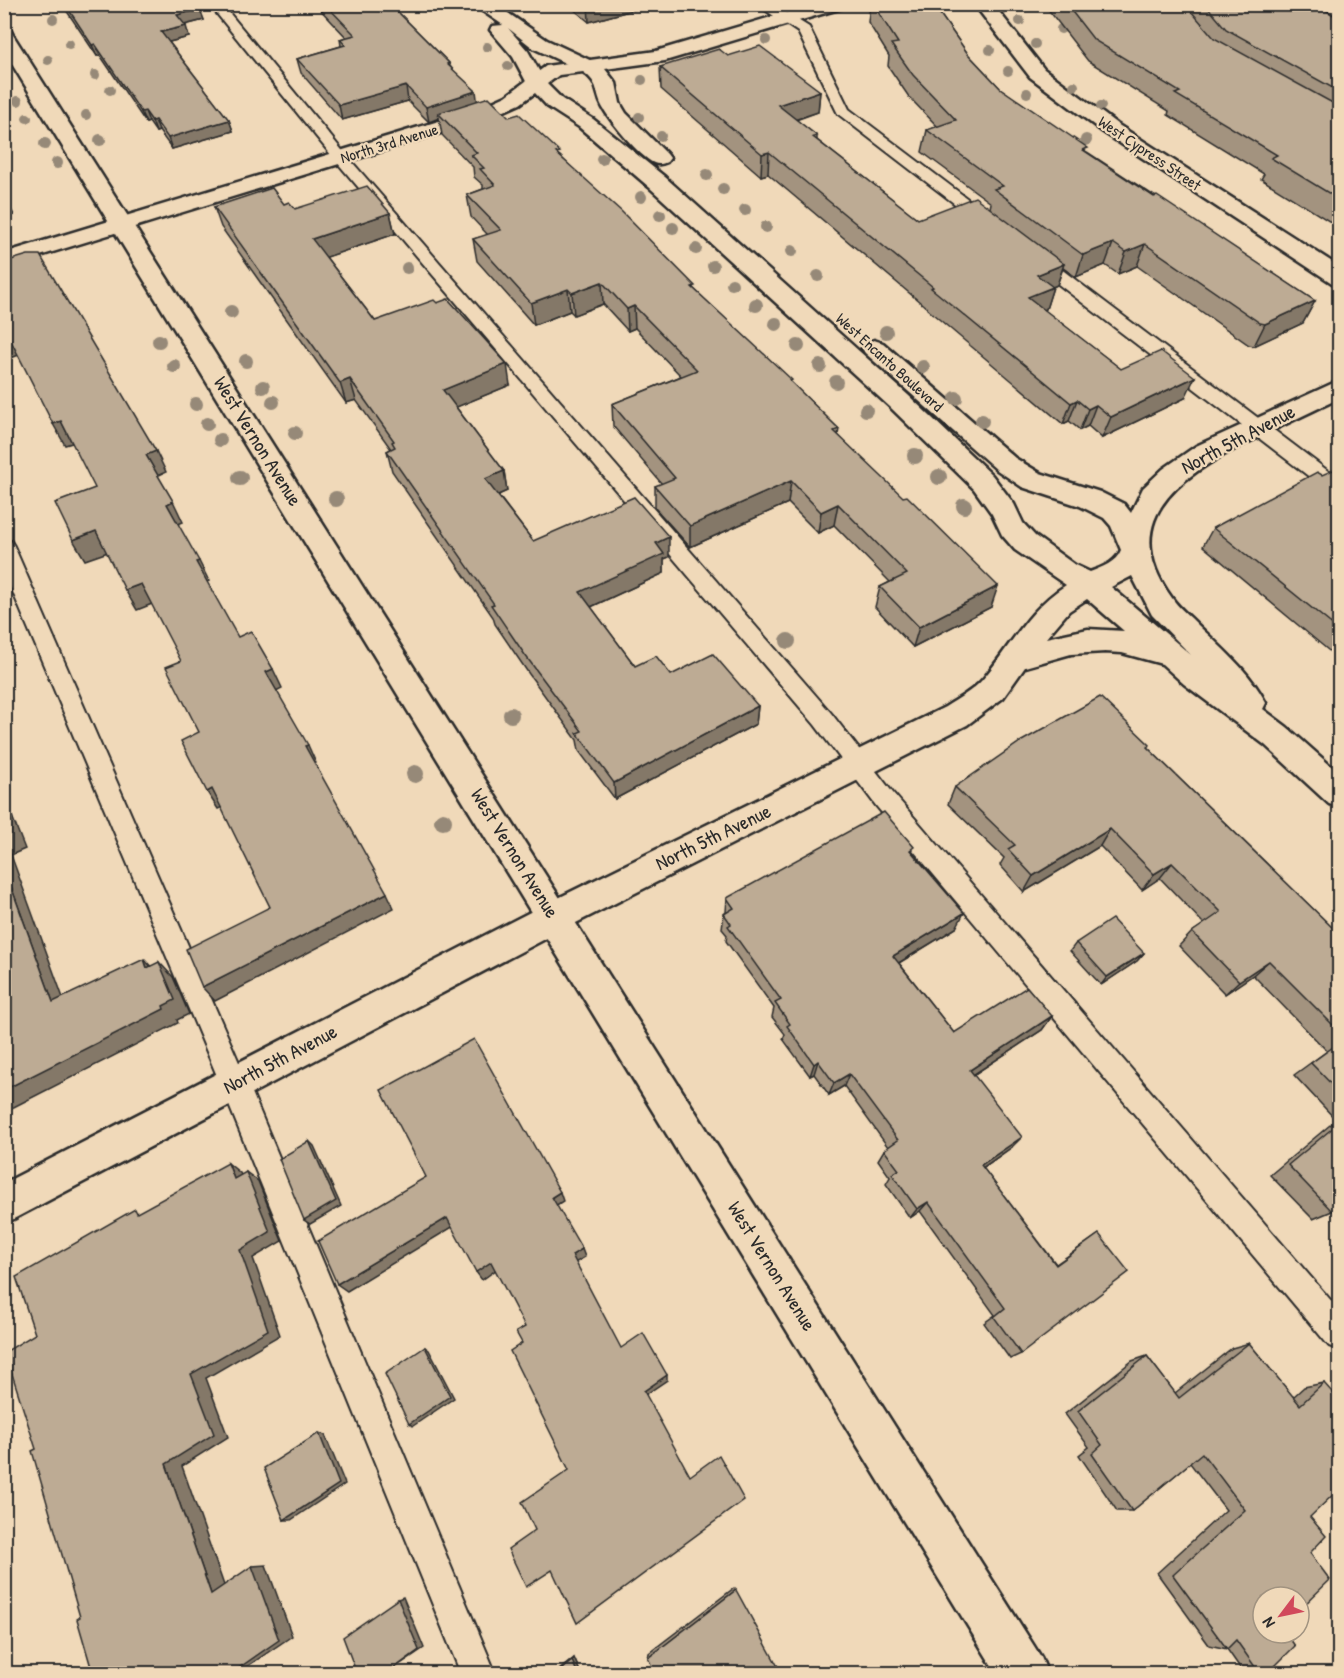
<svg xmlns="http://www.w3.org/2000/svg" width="1344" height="1678" viewBox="0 0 1344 1678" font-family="'Patrick Hand',sans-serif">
<rect width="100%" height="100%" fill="#f0d9b9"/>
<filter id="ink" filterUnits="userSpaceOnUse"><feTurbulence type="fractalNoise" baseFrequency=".0167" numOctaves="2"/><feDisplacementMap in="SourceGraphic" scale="12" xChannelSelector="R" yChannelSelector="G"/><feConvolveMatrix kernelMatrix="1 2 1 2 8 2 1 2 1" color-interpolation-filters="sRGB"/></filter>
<g filter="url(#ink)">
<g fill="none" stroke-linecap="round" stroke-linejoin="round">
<g stroke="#2b2b2b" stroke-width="4">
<g id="service">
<path d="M209 4H222L346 155 831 713 893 793 1340 1311V1350L1329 1346 877 807 815 725 336 161Z"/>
<path d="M756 4H772L809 27 849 109 993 218 995 221 993 224H981L838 114 798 32Z"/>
<path d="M1034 252 1040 253 1340 480V497L1333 495 1028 261 1026 257 1028 253Z"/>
<path d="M4 539 11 541 14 546 248 1083 496 1674H461L220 1083 4 571Z"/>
</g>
</g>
<g stroke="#2b2b2b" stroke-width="5">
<g id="minor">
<path d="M472 4H495L547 40 596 63 599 67 596 71H582L533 48 508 28 528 51 546 83 543 87H529L513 57 490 30 492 26 503 25Z"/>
<path d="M974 4H993L1044 69 1117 124 1340 267V285L1332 283 1103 132 1030 77Z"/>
<path d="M4 29 11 31 13 35 1041 1657 1048 1674H997L4 51Z"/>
</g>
</g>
<g stroke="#2b2b2b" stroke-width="5">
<path id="tertiary" d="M815 4H845L842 8 665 61 605 69 616 83 620 103 626 113 667 154 670 158 667 162C663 164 658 165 654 163 639 156 611 122 603 108 594 92 601 85 583 72L559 75 547 84 562 99 593 119 665 177 908 395 992 475 1014 504 1023 523 1035 536 1075 565 1090 572C1102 567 1116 563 1121 550L1111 526 1104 518 1080 506 1022 487 997 470 865 353 862 348 865 343 874 340 883 343 1015 458 1040 473 1100 492 1124 504 1131 513 1143 488 1163 469 1196 446 1340 380V398C1313 411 1287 423 1261 436 1194 468 1110 513 1172 598 1178 607 1187 614 1194 621 1219 646 1250 671 1266 703L1263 709 1287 727 1340 774V807L1329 804 1265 745 1184 684 1162 664 1122 653 1105 652 1071 654 1025 667 1003 698 967 725 566 928 4 1224V1183L542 906 945 707C957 699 973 691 983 679 1010 647 1029 608 1066 585L1015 550 1002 535 992 514 974 489 890 407 649 187 579 127 548 107 535 93 520 104 489 118 4 267V253L475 110 506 96 546 66 656 51ZM1132 576 1152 615 1191 655 1111 587ZM1087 599 1124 631 1088 629 1046 638 1069 611Z"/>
</g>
<use href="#service" fill="#f0d9b9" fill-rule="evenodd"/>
<use href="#minor" fill="#f0d9b9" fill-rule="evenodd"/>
<use href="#tertiary" fill="#f0d9b9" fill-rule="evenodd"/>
</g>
<g fill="#968978">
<circle cx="53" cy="19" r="5"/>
<circle cx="1020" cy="21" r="5"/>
<circle cx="1061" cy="29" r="5"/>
<circle cx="766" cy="40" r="5"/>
<circle cx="69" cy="44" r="5"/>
<circle cx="1035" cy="44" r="5"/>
<circle cx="487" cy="47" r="5"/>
<circle cx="990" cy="50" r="5"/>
<circle cx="48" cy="60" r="5"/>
<circle cx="508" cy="66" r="5"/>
<circle cx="1008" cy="71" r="5"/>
<circle cx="95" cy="75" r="5"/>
<circle cx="642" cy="80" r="5"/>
<circle cx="1074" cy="86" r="5"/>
<circle cx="110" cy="90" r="5"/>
<circle cx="1027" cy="93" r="5"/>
<circle cx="18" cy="101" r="5"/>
<circle cx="1101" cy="106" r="5"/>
<circle cx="86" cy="115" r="5"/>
<circle cx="639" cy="117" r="5"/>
<circle cx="27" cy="118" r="5"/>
<circle cx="661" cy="136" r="5"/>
<circle cx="100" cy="140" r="6"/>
<circle cx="1086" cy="140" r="6"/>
<circle cx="45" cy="144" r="6"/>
<circle cx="602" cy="159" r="6"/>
<circle cx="57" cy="163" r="6"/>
<circle cx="707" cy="175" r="6"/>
<circle cx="723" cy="189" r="6"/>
<circle cx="641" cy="197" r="6"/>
<circle cx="745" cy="210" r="6"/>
<circle cx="660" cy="215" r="6"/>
<circle cx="766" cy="227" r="6"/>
<circle cx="673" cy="228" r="6"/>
<circle cx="696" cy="249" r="6"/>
<circle cx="792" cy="251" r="6"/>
<circle cx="713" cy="266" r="6"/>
<circle cx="407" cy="268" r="6"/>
<circle cx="818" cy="276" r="6"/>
<circle cx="732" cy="284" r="6"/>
<circle cx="756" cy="305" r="7"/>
<circle cx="231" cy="312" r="7"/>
<circle cx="776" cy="324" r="7"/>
<circle cx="886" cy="332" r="7"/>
<circle cx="159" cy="341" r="7"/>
<circle cx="798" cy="346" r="7"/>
<circle cx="246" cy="361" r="7"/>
<circle cx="174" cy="366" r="7"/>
<circle cx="820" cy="366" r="7"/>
<circle cx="923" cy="367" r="7"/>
<circle cx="836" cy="382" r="7"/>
<circle cx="263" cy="387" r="7"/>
<circle cx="956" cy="398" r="7"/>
<circle cx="273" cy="402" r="7"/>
<circle cx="196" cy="404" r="7"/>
<circle cx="866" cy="410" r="7"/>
<circle cx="982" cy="421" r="7"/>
<circle cx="207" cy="424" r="7"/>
<circle cx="295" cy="433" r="7"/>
<circle cx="220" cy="440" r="7"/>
<circle cx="915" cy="456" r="8"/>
<circle cx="939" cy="477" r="8"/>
<circle cx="240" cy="478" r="8"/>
<circle cx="336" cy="499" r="8"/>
<circle cx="964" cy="506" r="8"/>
<circle cx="788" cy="641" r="8"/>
<circle cx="511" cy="715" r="8"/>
<circle cx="415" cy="774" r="9"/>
<circle cx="443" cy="821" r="9"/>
</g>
<g fill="#a3937f" stroke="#2b2b2b" stroke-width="1.5">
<path d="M62 4H196L204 20 185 25 189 37 169 42 229 120 233 131 172 149 159 131 156 132 149 122 146 123 100 55 97 56Z"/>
<path d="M315 4H394L398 12 449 63 450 66 477 101 509 117 560 156 695 290 839 429 838 435 991 607 913 647 875 607 880 587 890 582 834 525 818 533 788 503 690 547 655 508V486L662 484 613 426 612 404 681 376 635 328 628 331 603 304 574 315 570 311 534 325 477 261 473 239 488 235 471 217 467 195 483 189V185L474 177 473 167 442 135 439 118 429 122 408 101 342 120 301 73 297 59 341 46 340 39 346 37Z"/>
<path d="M567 4H654L589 22Z"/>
<path d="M870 4H933L968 54 1000 88 1087 152 1315 301 1303 323 1254 346 1249 345 1137 266 1118 274 1105 265 1076 277 1063 268 1057 285 1053 287 1046 309 1044 310 1121 369 1185 398 1102 438 1088 426 1080 430 1069 421 1063 424 927 309V308L768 174 761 176 661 89 660 67 728 56 820 91 818 112 796 120 817 136V140L918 219 990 208 991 203 922 152 927 130 937 126 909 97 888 66 889 56 868 22Z"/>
<path d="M1044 4H1316L1340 19V228L1261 179 1264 174 1168 115 1169 111 1088 61Z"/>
<path d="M284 204 295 209 390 213 395 234 326 257 375 321 510 385 456 407 504 471 507 491 498 495 533 541 669 557 664 559V573L591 607 635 666 671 675 758 706 756 724 615 799 579 751 577 740 529 674 495 624 493 617 392 471 387 451 391 449 356 400 346 403 221 227 214 207Z"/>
<path d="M1322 475H1340V660L1304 630 1203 546 1213 528Z"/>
<path d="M1148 748 1340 935V1204L1332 1211 1313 1219 1270 1175 1336 1120 1294 1075 1327 1051 1253 975 1225 994 1179 946 1192 932 1204 924 1160 878 1142 890 1100 846 1024 892 1000 865 1004 858 948 804 955 787Z"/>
<path d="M912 852 956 928 899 963 954 1033 1052 1016 1042 1030 973 1075 1012 1147 983 1168 1056 1264 1099 1234 1021 1354 1010 1359 984 1323 995 1315 920 1211 910 1218 886 1184 890 1177 878 1160 884 1150 888 1147 844 1086 829 1095 814 1074 810 1076 783 1039 785 1034 772 1017 774 1008 726 941 727 935 722 929 724 914 726 912 727 898Z"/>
<path d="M1076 943 1144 953 1137 961 1101 985 1070 951Z"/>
<path d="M1249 1343 1293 1397 1304 1387 1324 1383 1310 1517 1263 1597 1267 1674H1249L1243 1672 1227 1649 1209 1645 1157 1573 1226 1510 1190 1463 1132 1511H1117L1079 1455 1089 1447 1065 1414 1132 1361 1147 1356 1175 1393 1232 1348Z"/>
<path d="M734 1588 736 1590 648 1658 649 1653Z"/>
<path d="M574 1658 581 1674H554Z"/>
</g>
<g fill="#847868" stroke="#2b2b2b" stroke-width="1.5">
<path d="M588 4H654L589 22Z"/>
<path d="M200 9 204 20 180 26 177 15Z"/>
<path d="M186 26 189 37 165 43 161 32Z"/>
<path d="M95 44 100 55 97 56 92 45Z"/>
<path d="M406 86 408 101 342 120 339 105Z"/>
<path d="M476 91 478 106 438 113 439 118 429 122 426 107Z"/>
<path d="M820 91 818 112 776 126 778 105Z"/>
<path d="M145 111 149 122 146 123 141 112Z"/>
<path d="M155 120 159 131 156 132 152 121Z"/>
<path d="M229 120 233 131 172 149 168 138Z"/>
<path d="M769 152 768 174 761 176 762 154Z"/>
<path d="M7 202 14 215 4 218V203Z"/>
<path d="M390 213 395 234 318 260 312 239Z"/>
<path d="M1113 243 1105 265 1076 277 1083 255Z"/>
<path d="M1145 244 1137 266 1118 274 1126 252Z"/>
<path d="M1064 264 1057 285 1041 292 1053 287 1046 309 1022 319 1028 297 1037 275Z"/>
<path d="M602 282 603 304 574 315 572 293Z"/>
<path d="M568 289 570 311 534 325 531 303Z"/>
<path d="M1315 301 1303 323 1254 346 1265 324Z"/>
<path d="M634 306 635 328 628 331 627 309Z"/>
<path d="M7 333 19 355 8 359 4 353V334Z"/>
<path d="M507 364 510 385 447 411 443 390Z"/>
<path d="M1195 377 1185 398 1102 438 1111 417Z"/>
<path d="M350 379 356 400 346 403 340 383Z"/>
<path d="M1077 400 1069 421 1063 424 1071 403Z"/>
<path d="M1096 405 1088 426 1080 430 1088 409Z"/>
<path d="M61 421 72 443 65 445 53 424Z"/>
<path d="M156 451 166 472 157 476 146 455Z"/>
<path d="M504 471 507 491 489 499 485 479Z"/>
<path d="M791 481 788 503 690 547V526Z"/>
<path d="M173 501 183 522 178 524 167 504Z"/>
<path d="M838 504 834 525 818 533 821 512Z"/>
<path d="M96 531 108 552 85 560 73 540Z"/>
<path d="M669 537V557L664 559V573L582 611 580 592 656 543Z"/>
<path d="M199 561 209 581 206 582 196 562Z"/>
<path d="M141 584 152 604 137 610 125 590Z"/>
<path d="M998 586 991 607 913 647 919 627Z"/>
<path d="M273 669 282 688 276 691 266 672Z"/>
<path d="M758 706 756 724 615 799 614 783Z"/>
<path d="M308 745 316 763 314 765 305 746Z"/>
<path d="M212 789 223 807 218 809 207 792Z"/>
<path d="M4 796 25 849 11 855 70 1017 53 1002 4 867Z"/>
<path d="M1110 829 1100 846 1024 892 1033 876Z"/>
<path d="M1172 863 1160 878 1142 890 1154 874Z"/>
<path d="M387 893 394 908 215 1001 202 987Z"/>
<path d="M964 913 956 928 887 970 893 956Z"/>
<path d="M1144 953 1137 961 1101 985 1107 977Z"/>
<path d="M144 959 158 974 147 968Z"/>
<path d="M1269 961 1253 975 1225 994 1239 981Z"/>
<path d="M159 962 173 977 189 1014 177 1020 178 1023 4 1112V1090L163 1006Z"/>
<path d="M1052 1016 1042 1030 962 1082 970 1070Z"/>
<path d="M818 1061 814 1074 810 1076 814 1064Z"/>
<path d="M849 1074 844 1086 829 1095 834 1083Z"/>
<path d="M1022 1137 1012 1147 972 1175 981 1165Z"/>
<path d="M309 1141 314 1146 341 1206 310 1224 304 1220Z"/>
<path d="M228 1163 240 1173 247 1188 234 1179Z"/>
<path d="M246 1172 258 1181 282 1241 253 1258 280 1335 206 1378 228 1437 182 1466 226 1591 211 1594 166 1464 191 1374 240 1250Z"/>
<path d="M560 1192 563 1201 555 1206 552 1197Z"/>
<path d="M928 1202 920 1211 910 1218 917 1209Z"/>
<path d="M447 1218 454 1226 347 1291 337 1284Z"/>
<path d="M582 1249 585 1257 575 1263 572 1255Z"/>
<path d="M491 1262 497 1269 482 1280 476 1272Z"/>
<path d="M425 1347 429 1350 454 1398 413 1426 409 1424Z"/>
<path d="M667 1375V1380L645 1395 644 1391Z"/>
<path d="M319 1433 325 1435 345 1484 291 1520H284Z"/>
<path d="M266 1565 292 1636 245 1668 247 1674H230L252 1566Z"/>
<path d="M403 1597 424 1648 386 1674 398 1599Z"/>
<path d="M574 1658 581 1674H578L572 1661Z"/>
</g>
<g fill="#bdab94" stroke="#2b2b2b" stroke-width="1.5">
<path d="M65 4H196L200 9 177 15 186 26 161 32 229 120 168 138 155 120 152 121 145 111 141 112 95 44 92 45Z"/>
<path d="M325 4H394L397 8H394L449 63 447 64 476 91 426 107 406 86 339 105 297 59 345 45 340 39 355 35Z"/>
<path d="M873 4H933L968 54 1000 88 1088 148 1083 150 1154 197 1157 196 1315 301 1265 324 1260 323 1145 244 1126 252 1113 243 1083 255 994 189 1003 186 927 130 956 120 913 75 891 44 898 43Z"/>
<path d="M1066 4H1185L1214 38 1340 107V200L1271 158 1277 155 1175 94 1180 92 1094 40Z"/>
<path d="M1205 4H1316L1340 19V92L1226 29Z"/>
<path d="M760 46 820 91 778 105 817 136 813 137 918 219 975 197 1064 264 1037 275 1053 287 1028 297 1121 369 1161 351 1195 377 1111 417 1096 405 1088 409 1077 400 1071 403 931 288 933 287 769 152 762 154 660 67 719 49 728 56Z"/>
<path d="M489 97 509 117 519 114 560 152 556 153 621 211 695 286 692 287 792 380 790 381 839 429 834 431 903 497 907 496 998 586 919 627 880 587 907 574 838 504 821 512 791 481 690 526 655 486 675 478 612 404 697 370 634 306 627 309 602 282 572 293 568 289 531 303 473 239 501 230 467 195 495 185 480 169 484 168 471 155 477 153 438 113Z"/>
<path d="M367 186 390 213 312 239 375 321 434 300 437 303 448 299 507 364 443 390 504 471 485 479 533 541 634 497 669 537 656 543 664 554 580 592 635 666 656 656 671 675 713 654 758 706 614 783 577 733 582 731 525 655 491 605 494 604 387 451 395 447 392 442 394 441 350 379 340 383 214 207 272 188 284 204 289 202 295 209Z"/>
<path d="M28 255H40L156 451 146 455 173 501 167 504 199 561 196 562 238 637 251 631 273 669 266 672 308 745 305 746 387 893 202 987 186 949 270 907 212 789 207 792 181 741 199 732 166 667 181 661 141 584 125 590 96 531 73 540 55 503 95 488 61 421 53 424 7 333 4 334V262Z"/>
<path d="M1333 470 1340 475V631L1213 528 1317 472 1322 475Z"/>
<path d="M1100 697 1150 745 1147 747 1340 935V1032L1269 961 1239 981 1192 932 1221 912 1172 863 1154 874 1110 829 1033 876 1008 849 1015 845 955 787 1020 742Z"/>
<path d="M884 812 914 847 910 850 964 913 893 956 954 1033 1027 987 1052 1016 970 1070 1022 1137 981 1165 1056 1265 1099 1234 1129 1272 1021 1354 994 1317 1005 1308 928 1202 917 1209 892 1174 899 1170 884 1150 898 1140 849 1074 834 1083 818 1061 814 1064 787 1026 790 1024 775 1003 781 1000 728 926 731 924 724 914 734 908 727 898Z"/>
<path d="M4 823 8 832 4 833Z"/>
<path d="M4 867 53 1002 144 959 147 968 159 962 175 1000 163 1006 164 1009 4 1090Z"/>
<path d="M1112 919 1144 953 1107 977 1076 943Z"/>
<path d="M474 1039 560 1192 552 1197 582 1249 572 1255 621 1348 643 1333 667 1375 644 1391 690 1476 719 1455 744 1500 577 1623 552 1570 526 1587 508 1549 535 1530 522 1502 569 1470 510 1351 522 1343 516 1332 525 1327 491 1262 476 1272 447 1218 337 1284 318 1241 426 1177 381 1090Z"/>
<path d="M1340 1042V1093L1311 1063Z"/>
<path d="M1340 1122V1204L1332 1211 1288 1165Z"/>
<path d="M309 1141 336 1201 304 1220 279 1159Z"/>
<path d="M228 1163 234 1179 246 1172 270 1232 240 1250 268 1330 191 1374 214 1434 166 1464 211 1594 252 1566 279 1640 230 1674H93L77 1619 80 1617 32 1451 36 1449 5 1352 35 1334 16 1277 135 1209 137 1213Z"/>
<path d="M1249 1343 1300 1405 1324 1383 1340 1401V1488L1310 1517 1326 1536 1310 1553 1330 1580 1299 1610V1597H1263V1633H1286L1295 1646 1267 1674H1260L1236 1640 1227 1649 1173 1575 1245 1510 1202 1453 1132 1511 1092 1454 1102 1445 1078 1411 1147 1356 1179 1398Z"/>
<path d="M425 1347 450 1396 409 1424 385 1374Z"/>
<path d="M319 1433 339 1484 284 1520 264 1468Z"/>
<path d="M736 1590 782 1674H656L648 1658Z"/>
<path d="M398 1599 419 1650 386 1674H357L343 1637Z"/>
<path d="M572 1661 578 1674H556Z"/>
</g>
</g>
<g text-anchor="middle" stroke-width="4.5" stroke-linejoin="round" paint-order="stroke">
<g font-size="16" fill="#2b2b2b" stroke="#f0d9b9">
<text transform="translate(389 143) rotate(-17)" y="6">North 3rd Avenue</text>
<text transform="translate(1150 153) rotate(34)" y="6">West Cypress Street</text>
<text transform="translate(890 362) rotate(42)" y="6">West Encanto Boulevard</text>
</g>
<g font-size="20" fill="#2b2b2b" stroke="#f0d9b9">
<text transform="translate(1238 439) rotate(-28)" y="7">North 5th Avenue</text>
<text transform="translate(258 441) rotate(58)" y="7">West Vernon Avenue</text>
<text transform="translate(713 837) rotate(-26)" y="7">North 5th Avenue</text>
<text transform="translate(515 853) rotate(58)" y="7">West Vernon Avenue</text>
<text transform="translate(280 1059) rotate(-28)" y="7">North 5th Avenue</text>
<text transform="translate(772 1266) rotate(58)" y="7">West Vernon Avenue</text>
</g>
</g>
<rect width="1344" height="1678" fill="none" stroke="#f0d9b9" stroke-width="24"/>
<rect x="12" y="12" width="1320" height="1654" fill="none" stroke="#2b2b2b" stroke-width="2" filter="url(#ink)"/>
<g transform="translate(1281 1615) rotate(238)"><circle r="28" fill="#f0d9b9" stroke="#a19380" stroke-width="1.5"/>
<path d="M0-4.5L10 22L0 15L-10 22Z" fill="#d1495b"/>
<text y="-9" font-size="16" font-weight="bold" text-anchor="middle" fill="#2b2b2b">N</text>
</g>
</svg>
